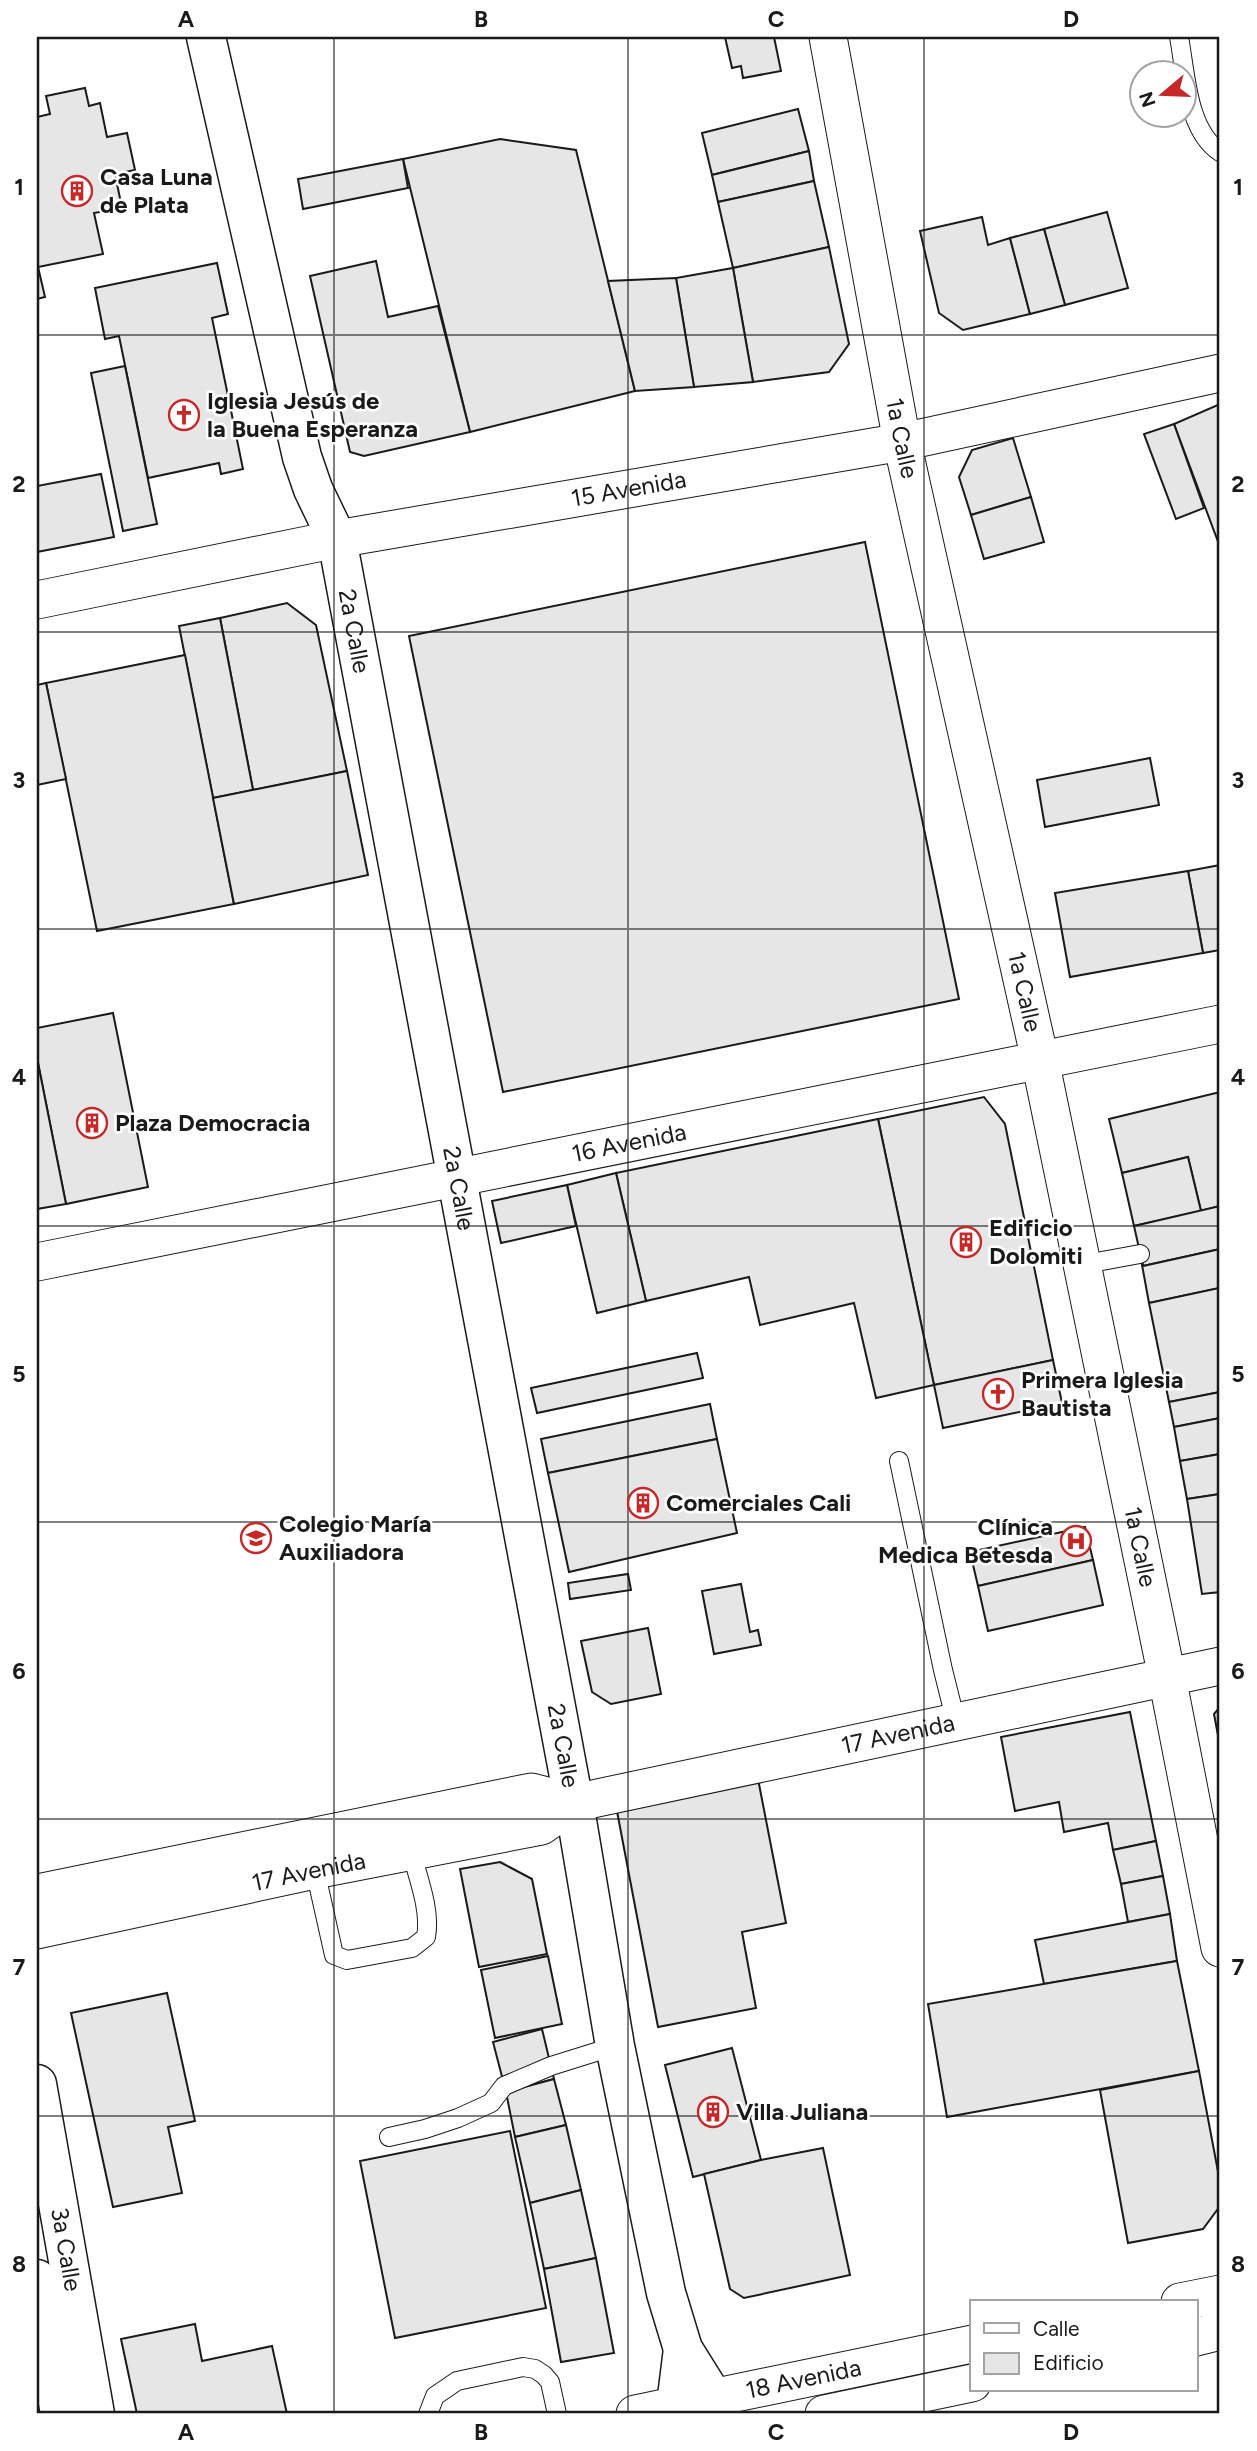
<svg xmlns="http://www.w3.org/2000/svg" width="1257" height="2451" viewBox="0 0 1257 2451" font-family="Figtree,sans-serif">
<rect width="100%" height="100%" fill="#fff"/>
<g fill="#e6e6e6" stroke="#1a1a1a" stroke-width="2">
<path d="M725 37H774L781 71 743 78 741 66 732 68Z"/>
<path d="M85 88 89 106 100 103 107 137 127 133 135 170 115 174 122 208 94 213 103 254 38 267 45 297 37 299V117L50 114 46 96Z"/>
<path d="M798 109 809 151 712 175 702 133Z"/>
<path d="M500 139 576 150 635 391 470 432 403 159Z"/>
<path d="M809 151 814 181 718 202 712 175Z"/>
<path d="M403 159 408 188 303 209 298 179Z"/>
<path d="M814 181 829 247 733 268 718 202Z"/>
<path d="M1107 212 1128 288 1065 305 1044 229Z"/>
<path d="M982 217 988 245 1010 238 1030 314 963 330 939 313 920 231Z"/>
<path d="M1044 229 1065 305 1030 314 1010 238Z"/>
<path d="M829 247 849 344 829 372 753 382 733 268Z"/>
<path d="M376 261 388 317 438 306 470 432 364 456 350 452 310 276Z"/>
<path d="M217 263 228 314 212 318 243 469 221 474 219 463 148 478 119 336 105 339 95 288Z"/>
<path d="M733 268 753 382 694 387 676 278Z"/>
<path d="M676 278 694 387 635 391 608 281Z"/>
<path d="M125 366 157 524 123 531 91 373Z"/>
<path d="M1220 404V547L1174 424Z"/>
<path d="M1174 424 1204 508 1176 519 1144 434Z"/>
<path d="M1013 438 1031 497 971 515 959 477 972 450Z"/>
<path d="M101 474 114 537 37 552V486Z"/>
<path d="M1031 497 1044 542 984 559 971 515Z"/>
<path d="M865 542 959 999 503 1092 409 636Z"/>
<path d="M287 603 316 625 347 771 253 790 220 618Z"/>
<path d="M220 618 253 790 213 798 179 626Z"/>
<path d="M185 655 234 904 97 931 46 683Z"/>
<path d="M46 683 66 779 37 785V685Z"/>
<path d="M1150 758 1159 805 1045 827 1037 780Z"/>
<path d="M347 771 368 875 234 904 213 798Z"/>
<path d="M1220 865V950L1203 953 1188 871Z"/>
<path d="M1188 871 1203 953 1070 977 1055 893Z"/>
<path d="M113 1013 148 1187 66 1204 37 1058V1028Z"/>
<path d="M37 1058 66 1204 37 1209Z"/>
<path d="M1220 1092V1206L1201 1211 1188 1157 1122 1173 1109 1119Z"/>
<path d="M984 1097 1005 1124 1053 1360 934 1385 878 1119Z"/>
<path d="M878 1119 934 1385 876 1398 854 1303 760 1325 749 1277 646 1301 616 1173Z"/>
<path d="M1188 1157 1201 1211 1134 1226 1122 1173Z"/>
<path d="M616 1173 646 1301 597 1313 567 1185Z"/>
<path d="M567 1185 576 1226 501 1243 492 1201Z"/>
<path d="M1220 1206V1249L1143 1266 1134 1226Z"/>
<path d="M1220 1249V1288L1149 1303 1140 1254 1143 1266Z"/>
<path d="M1219 1288 1220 1392 1169 1402 1149 1303Z"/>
<path d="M697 1353 703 1378 537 1413 531 1388Z"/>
<path d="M1053 1360 1062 1403 943 1428 934 1385Z"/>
<path d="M1220 1392V1418L1174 1427 1169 1402Z"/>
<path d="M710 1404 717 1439 548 1473 541 1439Z"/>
<path d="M1220 1418V1454L1180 1461 1174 1427Z"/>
<path d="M717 1439 737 1533 569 1572 548 1473Z"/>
<path d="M1220 1454V1494L1187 1499 1180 1461Z"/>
<path d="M1220 1494V1592L1202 1594 1187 1499Z"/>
<path d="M1085 1527 1093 1560 978 1586 970 1552Z"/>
<path d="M1093 1560 1103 1605 988 1631 978 1586Z"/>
<path d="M628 1574 631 1590 570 1599 568 1583Z"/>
<path d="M741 1584 750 1632 758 1630 761 1645 714 1654 702 1591Z"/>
<path d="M648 1628 661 1694 611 1704 592 1692 581 1641Z"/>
<path d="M1220 1707V1746L1214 1714Z"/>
<path d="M1130 1712 1156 1841 1113 1850 1108 1823 1064 1832 1059 1802 1015 1811 1001 1737Z"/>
<path d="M758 1779 786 1923 742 1932 756 2008 658 2027 616 1806Z"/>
<path d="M1156 1841 1163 1876 1121 1884 1113 1850Z"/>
<path d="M500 1862 532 1879 547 1954 479 1967 460 1869Z"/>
<path d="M1163 1876 1170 1914 1128 1922 1121 1884Z"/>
<path d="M1170 1914 1177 1961 1044 1984 1035 1940Z"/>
<path d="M548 1956 562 2024 495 2038 481 1970Z"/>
<path d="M1177 1961 1199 2071 947 2117 928 2004Z"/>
<path d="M167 1993 195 2121 168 2127 182 2193 113 2207 71 2013Z"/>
<path d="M542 2029 554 2079 506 2092 493 2042Z"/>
<path d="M732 2048 761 2160 693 2177 665 2065Z"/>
<path d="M1199 2071 1220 2182V2206L1203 2229 1128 2243 1100 2090Z"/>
<path d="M554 2079 566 2125 515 2137 506 2092Z"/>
<path d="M566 2125 581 2190 530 2203 515 2137Z"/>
<path d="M510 2131 546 2308 395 2338 360 2161Z"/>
<path d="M823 2148 850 2275 744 2298 730 2289 704 2174 761 2160Z"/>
<path d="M581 2190 596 2258 544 2269 530 2203Z"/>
<path d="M596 2258 614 2353 561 2362 544 2269Z"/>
<path d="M195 2324 202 2361 272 2346 287 2414H137L121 2339Z"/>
</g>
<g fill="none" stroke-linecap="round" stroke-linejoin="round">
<g stroke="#1a1a1a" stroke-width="20">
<g id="service">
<path d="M1179 37C1186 74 1187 130 1220 152"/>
<path d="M1080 1265 1140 1254"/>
<path d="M899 1461 943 1670 956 1722"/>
<path d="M315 1870 334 1955 347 1960 412 1948 426 1937C431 1910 418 1878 411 1851"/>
<path d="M389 2137 425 2129 458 2118 491 2103 504 2086 551 2066 615 2046"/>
<path d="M428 2414 435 2396 457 2381 523 2367 535 2369 544 2375 550 2382 557 2414"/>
</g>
</g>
<g stroke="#1a1a1a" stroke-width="39">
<g id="minor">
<path id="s1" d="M828 37 902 442 1040 1060 1167 1677 1220 1948"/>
<path id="s2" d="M37 600 337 539 902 442 1220 373"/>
<path id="s3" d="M37 1262 1220 1024"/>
<path d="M37 1893 531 1792 574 1803"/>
<path id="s4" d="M37 1930 315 1870 541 1826 574 1803 1220 1666"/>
<path d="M1180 2302 1220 2294"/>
<path d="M1196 2337 1220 2331"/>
<path id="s5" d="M635 2414 972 2344"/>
<path d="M824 2414 972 2383"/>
</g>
</g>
<g stroke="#1a1a1a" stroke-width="41">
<g id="tertiary">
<path id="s6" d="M206 37 302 457 313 489 337 539 574 1803 615 2046 666 2293 683 2349 713 2397 715 2414"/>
<path id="s7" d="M37 2084 95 2414"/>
<path d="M37 2279 60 2414"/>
<path d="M678 2414 676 2405 683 2349"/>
</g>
</g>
<use href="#service" stroke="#fff" stroke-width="18"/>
<use href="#minor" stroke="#fff" stroke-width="37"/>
<use href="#tertiary" stroke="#fff" stroke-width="38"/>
</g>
<path fill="none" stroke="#1a1a1a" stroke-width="2" stroke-opacity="0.55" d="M334 37V2414M628 37V2414M924 37V2414M37 335H1220M37 632H1220M37 929H1220M37 1226H1220M37 1522H1220M37 1819H1220M37 2116H1220"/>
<defs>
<g id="building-ring" transform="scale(1.575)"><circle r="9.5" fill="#fff" stroke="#c62828" stroke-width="1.5"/><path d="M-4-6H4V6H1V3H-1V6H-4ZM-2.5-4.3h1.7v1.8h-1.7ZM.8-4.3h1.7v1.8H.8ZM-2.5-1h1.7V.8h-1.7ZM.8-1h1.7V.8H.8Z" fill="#c62828"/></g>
<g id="church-ring" transform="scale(1.575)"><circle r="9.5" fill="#fff" stroke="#c62828" stroke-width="1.5"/><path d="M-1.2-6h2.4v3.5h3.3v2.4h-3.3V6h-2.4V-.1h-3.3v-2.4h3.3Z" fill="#c62828"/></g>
<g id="university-ring" transform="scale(1.575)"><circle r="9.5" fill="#fff" stroke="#c62828" stroke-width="1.5"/><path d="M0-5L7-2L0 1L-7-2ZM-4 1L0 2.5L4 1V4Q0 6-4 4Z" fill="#c62828"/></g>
<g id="hospital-ring" transform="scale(1.575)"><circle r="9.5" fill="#fff" stroke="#c62828" stroke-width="1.5"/><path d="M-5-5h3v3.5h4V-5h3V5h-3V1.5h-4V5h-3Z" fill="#c62828"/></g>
</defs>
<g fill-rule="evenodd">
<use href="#building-ring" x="77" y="191"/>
<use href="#church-ring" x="184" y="415"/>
<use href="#building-ring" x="92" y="1123"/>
<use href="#building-ring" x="966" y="1242"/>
<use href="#church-ring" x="998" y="1394"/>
<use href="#building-ring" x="643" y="1503"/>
<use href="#university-ring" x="256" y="1538"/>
<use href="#hospital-ring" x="1076" y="1541"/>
<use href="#building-ring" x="713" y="2112"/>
</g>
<g text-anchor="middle" stroke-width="5" stroke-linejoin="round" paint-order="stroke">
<g font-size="24" font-weight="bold" fill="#1a1a1a" stroke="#fff" text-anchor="start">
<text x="100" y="185">Casa Luna<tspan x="100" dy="28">de Plata</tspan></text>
<text x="207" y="409">Iglesia Jesús de<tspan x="207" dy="28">la Buena Esperanza</tspan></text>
<text x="115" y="1131">Plaza Democracia</text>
<text x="989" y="1236">Edificio<tspan x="989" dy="28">Dolomiti</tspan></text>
<text x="1021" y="1388">Primera Iglesia<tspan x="1021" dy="28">Bautista</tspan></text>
<text x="666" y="1511">Comerciales Cali</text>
<text x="279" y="1532">Colegio María<tspan x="279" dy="28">Auxiliadora</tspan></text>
<text x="1053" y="1535" text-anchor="end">Clínica<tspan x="1053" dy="28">Medica Betesda</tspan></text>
<text x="736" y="2120">Villa Juliana</text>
</g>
<g font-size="24" fill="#1a1a1a" stroke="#fff">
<text dy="8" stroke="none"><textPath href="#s1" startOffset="408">1a Calle</textPath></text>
<text dy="8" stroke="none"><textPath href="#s2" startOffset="602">15 Avenida</textPath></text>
<text dy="8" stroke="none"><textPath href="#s6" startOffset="614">2a Calle</textPath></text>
<text dy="8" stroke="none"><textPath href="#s1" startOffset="975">1a Calle</textPath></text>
<text dy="8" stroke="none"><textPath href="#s3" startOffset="604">16 Avenida</textPath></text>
<text dy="8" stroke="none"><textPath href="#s6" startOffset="1181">2a Calle</textPath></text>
<text dy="8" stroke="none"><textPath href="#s1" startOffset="1542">1a Calle</textPath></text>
<text dy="8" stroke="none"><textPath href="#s4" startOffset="886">17 Avenida</textPath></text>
<text dy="8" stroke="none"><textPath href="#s6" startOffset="1748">2a Calle</textPath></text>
<text dy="8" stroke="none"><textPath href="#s4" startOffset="278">17 Avenida</textPath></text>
<text dy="8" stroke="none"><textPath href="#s7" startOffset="168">3a Calle</textPath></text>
<text dy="8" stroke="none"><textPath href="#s5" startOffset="172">18 Avenida</textPath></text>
</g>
</g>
<rect width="1257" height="2451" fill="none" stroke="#ffffff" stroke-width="77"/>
<rect x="970" y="2300" width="228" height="91" fill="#ffffff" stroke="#a3a3a3" stroke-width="2"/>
<rect x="984" y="2323" width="35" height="10" fill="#ffffff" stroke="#a3a3a3" stroke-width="2"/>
<text x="1033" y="2336" font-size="21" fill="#1a1a1a">Calle</text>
<rect x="984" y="2353" width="35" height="21" fill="#e6e6e6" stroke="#a3a3a3" stroke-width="2"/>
<text x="1033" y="2370" font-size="21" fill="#1a1a1a">Edificio</text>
<g transform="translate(1163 94) rotate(251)"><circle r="33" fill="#ffffff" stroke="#a3a3a3" stroke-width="2"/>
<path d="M0-5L12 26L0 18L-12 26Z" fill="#c62828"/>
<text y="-10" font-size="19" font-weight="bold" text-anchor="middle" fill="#1a1a1a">N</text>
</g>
<rect x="38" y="38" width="1180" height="2374" fill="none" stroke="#1a1a1a" stroke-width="2.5"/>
<g font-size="23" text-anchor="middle" font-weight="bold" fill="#1a1a1a">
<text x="186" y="27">A</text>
<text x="481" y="27">B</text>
<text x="776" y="27">C</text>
<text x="1071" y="27">D</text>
<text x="19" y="195">1</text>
<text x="1238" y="195">1</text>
<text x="19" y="492">2</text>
<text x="1238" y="492">2</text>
<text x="19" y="788">3</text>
<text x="1238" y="788">3</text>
<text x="19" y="1085">4</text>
<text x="1238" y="1085">4</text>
<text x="19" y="1382">5</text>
<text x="1238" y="1382">5</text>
<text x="19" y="1679">6</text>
<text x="1238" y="1679">6</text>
<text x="19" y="1975">7</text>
<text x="1238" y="1975">7</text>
<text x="19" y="2272">8</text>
<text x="1238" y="2272">8</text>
<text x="186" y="2440">A</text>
<text x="481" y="2440">B</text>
<text x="776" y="2440">C</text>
<text x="1071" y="2440">D</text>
</g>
</svg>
